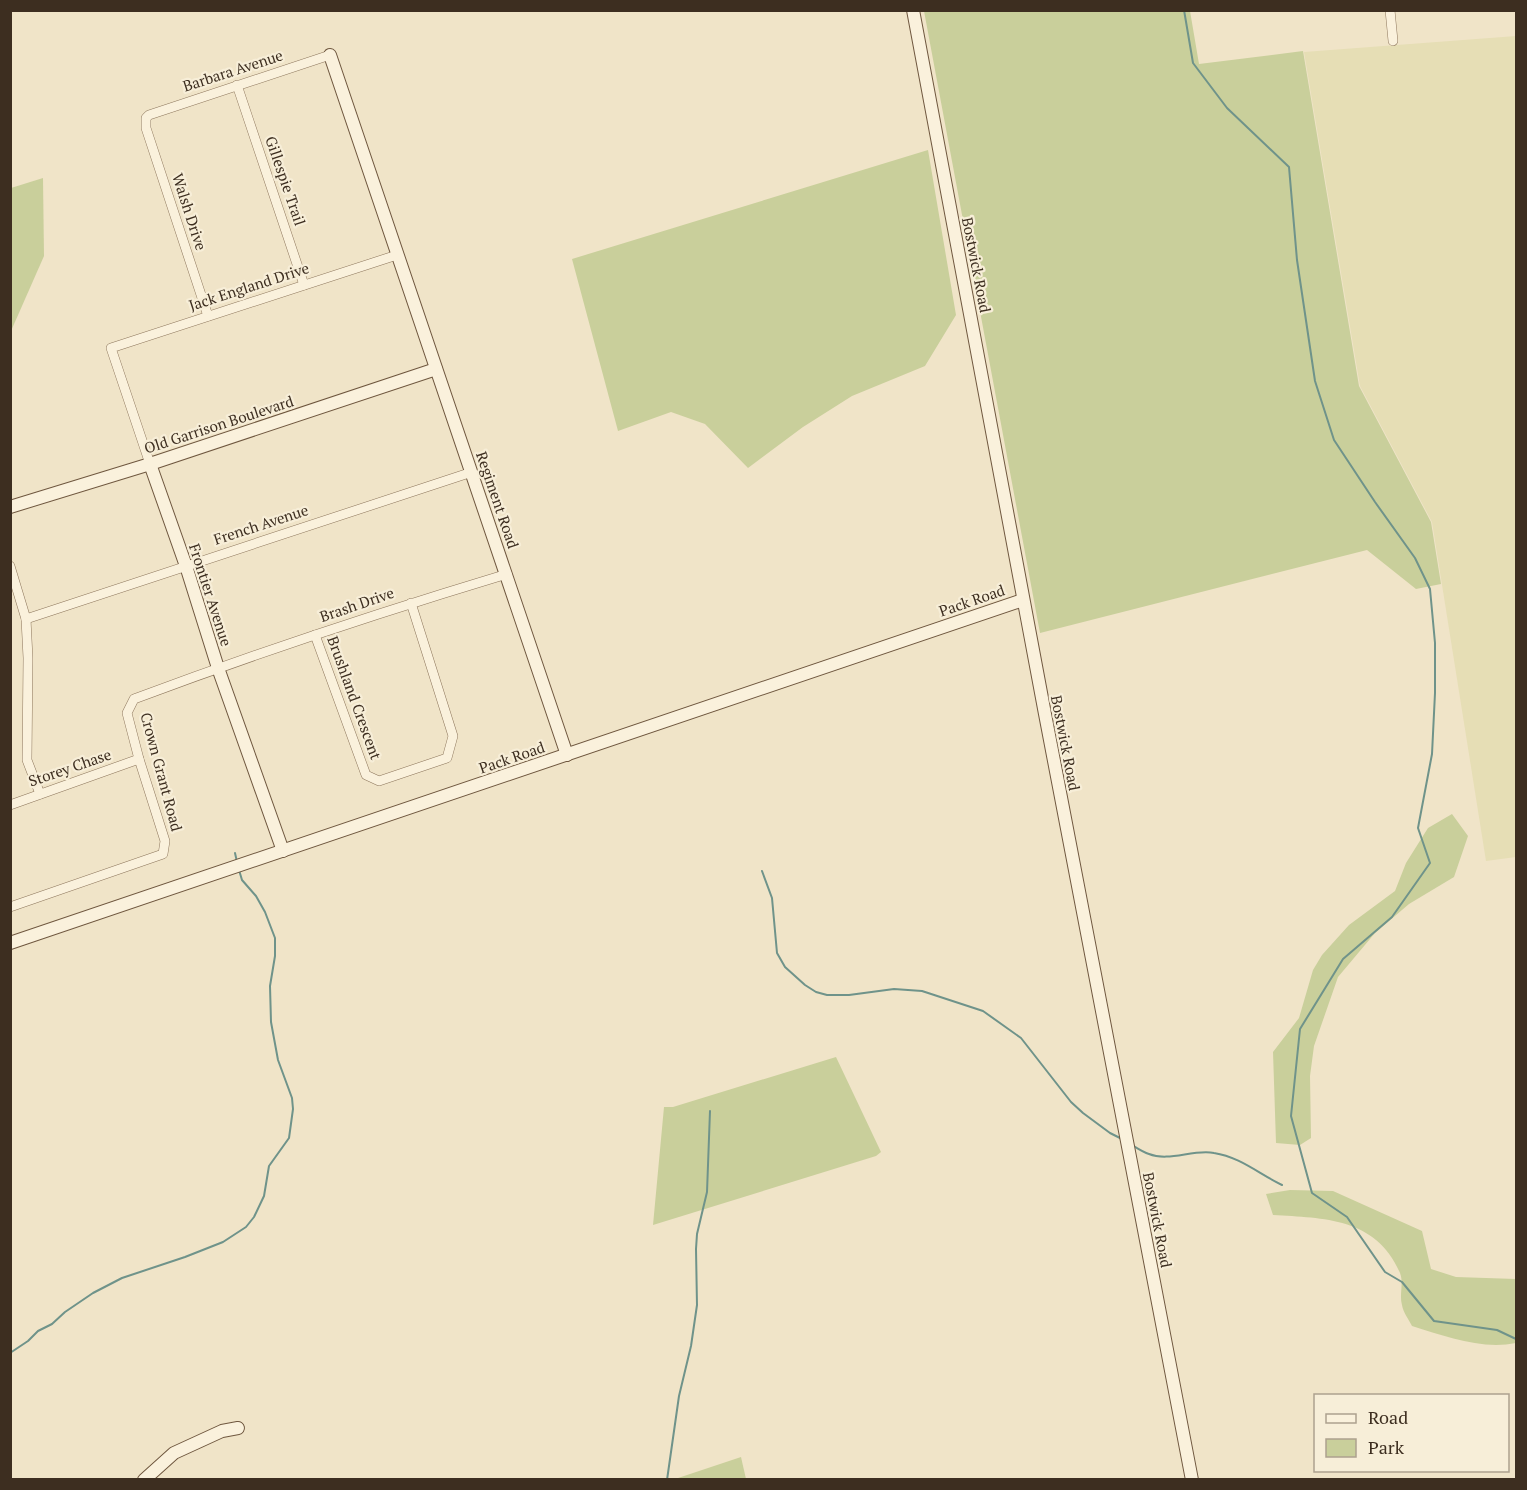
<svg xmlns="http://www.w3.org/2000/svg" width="1527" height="1490" viewBox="0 0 1527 1490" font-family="'PT Serif',serif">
<rect width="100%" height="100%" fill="#f0e4c8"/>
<path fill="#e6deb5" d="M1516 36V857L1486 861 1432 522 1360 386 1304 52Z"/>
<g fill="#c9cf9b">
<path d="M924 11H1190L1199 64 1303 51 1359 386 1431 522 1441 584 1416 589 1367 550 1040 633Z"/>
<path d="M928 150 956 315 925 366 852 396 803 427 748 468 705 424 671 412 618 431 572 259Z"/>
<path d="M43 178 44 256 11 331V188Z"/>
<path d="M1452 814 1468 836 1454 877 1409 904 1375 933 1338 977 1314 1046 1310 1076 1311 1138 1300 1145 1276 1143 1273 1052 1299 1018 1313 970 1322 955 1349 925 1395 891 1406 863 1428 828Z"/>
<path d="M836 1057 881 1152 876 1156 653 1225 664 1107H673Z"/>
<path d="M1290 1190 1333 1191 1422 1231 1431 1269 1456 1277 1516 1279V1343C1481 1350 1445 1336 1412 1326 1409 1320 1403 1312 1402 1305 1399 1295 1404 1283 1400 1273 1377 1218 1324 1218 1273 1215L1266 1194Z"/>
<path d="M741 1457 746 1479H675Z"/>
</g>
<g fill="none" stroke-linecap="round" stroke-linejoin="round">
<g stroke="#6f938a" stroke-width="2">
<path d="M1184 10 1193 63 1227 108 1289 167 1297 260 1315 381 1334 440 1375 502 1415 558 1430 589 1435 643V693L1432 754 1418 828 1430 863 1392 917 1343 959 1300 1029 1291 1116 1312 1193 1347 1217 1385 1272 1402 1282 1434 1321 1497 1330 1516 1339"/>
<path d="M235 853 237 862"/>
<path d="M762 871 772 898 777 953 785 967 805 985 816 992 827 995H849L894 989 922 991 983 1011 1021 1038 1071 1102 1083 1113 1110 1133 1122 1139"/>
<path d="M1132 1145C1137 1148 1143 1152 1149 1154 1169 1162 1193 1149 1214 1153 1240 1157 1259 1174 1282 1185"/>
<path d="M10 1353 28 1341 38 1331 52 1324 65 1312 93 1293 122 1278 185 1257 223 1242 246 1227 254 1217 264 1196 269 1166 289 1138 293 1109 292 1098 278 1060 271 1022 270 986 275 956V938L265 912 256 896 242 880 239 870"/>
<path d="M667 1480 679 1396 691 1346 697 1305 696 1249 697 1234 707 1192 710 1111"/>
</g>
<g stroke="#8d765c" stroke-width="10">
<g id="street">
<path d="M1390 10 1393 41"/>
<path d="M237 85 304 285"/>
<path d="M208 316 146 128V118L149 115 330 55"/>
<path d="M150 464 111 348 397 255"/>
<path d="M10 566 26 619 28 658 27 760 40 794"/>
<path d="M26 619 472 472"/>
<path d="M315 635 366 775 379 781 447 758 453 736 411 603"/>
<path d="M10 805 139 759"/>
<path d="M10 907 163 854 165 841 139 759 127 713 134 699C257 653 381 612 507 574"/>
</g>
</g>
<g stroke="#6f573f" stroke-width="14">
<g id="secondary">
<path d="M913 10 1045 714 1192 1480"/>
<path d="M330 55 567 755"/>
<path d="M150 464 186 566 218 668 283 851"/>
<path d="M10 507 150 464 436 369"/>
<path d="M10 943 1023 600"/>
<path d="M144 1480 174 1453 222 1431 238 1428"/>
</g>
</g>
<use href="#street" stroke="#faf1dc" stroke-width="9"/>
<use href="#secondary" stroke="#faf1dc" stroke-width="12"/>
</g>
<g text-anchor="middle" stroke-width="4.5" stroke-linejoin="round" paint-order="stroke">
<g font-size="15" fill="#3d2e20" stroke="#f7eed8">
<text transform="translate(233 71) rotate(-18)" y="5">Barbara Avenue</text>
<text transform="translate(285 181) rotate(71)" y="5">Gillespie Trail</text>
<text transform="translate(189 212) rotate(72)" y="5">Walsh Drive</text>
<text transform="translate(976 265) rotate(79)" y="5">Bostwick Road</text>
<text transform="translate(249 287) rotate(-18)" y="5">Jack England Drive</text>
<text transform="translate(219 425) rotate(-18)" y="5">Old Garrison Boulevard</text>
<text transform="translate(497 500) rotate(71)" y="5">Regiment Road</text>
<text transform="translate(261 525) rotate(-18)" y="5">French Avenue</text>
<text transform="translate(210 595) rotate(72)" y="5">Frontier Avenue</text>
<text transform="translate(972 601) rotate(-19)" y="5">Pack Road</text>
<text transform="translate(357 605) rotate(-19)" y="5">Brash Drive</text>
<text transform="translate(354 698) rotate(70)" y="5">Brushland Crescent</text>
<text transform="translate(1065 743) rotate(79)" y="5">Bostwick Road</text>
<text transform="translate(512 758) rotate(-19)" y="5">Pack Road</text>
<text transform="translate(70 768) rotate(-19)" y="5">Storey Chase</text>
<text transform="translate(161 772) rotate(75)" y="5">Crown Grant Road</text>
<text transform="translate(1157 1220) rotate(79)" y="5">Bostwick Road</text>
</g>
</g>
<rect width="1527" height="1490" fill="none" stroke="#3d2e20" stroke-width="24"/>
<rect x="1314" y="1394" width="195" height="78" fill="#f7eed8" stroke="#ada18e" stroke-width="1.5"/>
<rect x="1326" y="1414" width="30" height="9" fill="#faf1dc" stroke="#ada18e" stroke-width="1.5"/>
<text x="1368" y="1424" font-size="18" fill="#3d2e20">Road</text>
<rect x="1326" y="1439" width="30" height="18" fill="#c9cf9b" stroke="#ada18e" stroke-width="1.5"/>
<text x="1368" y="1454" font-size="18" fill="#3d2e20">Park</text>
</svg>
